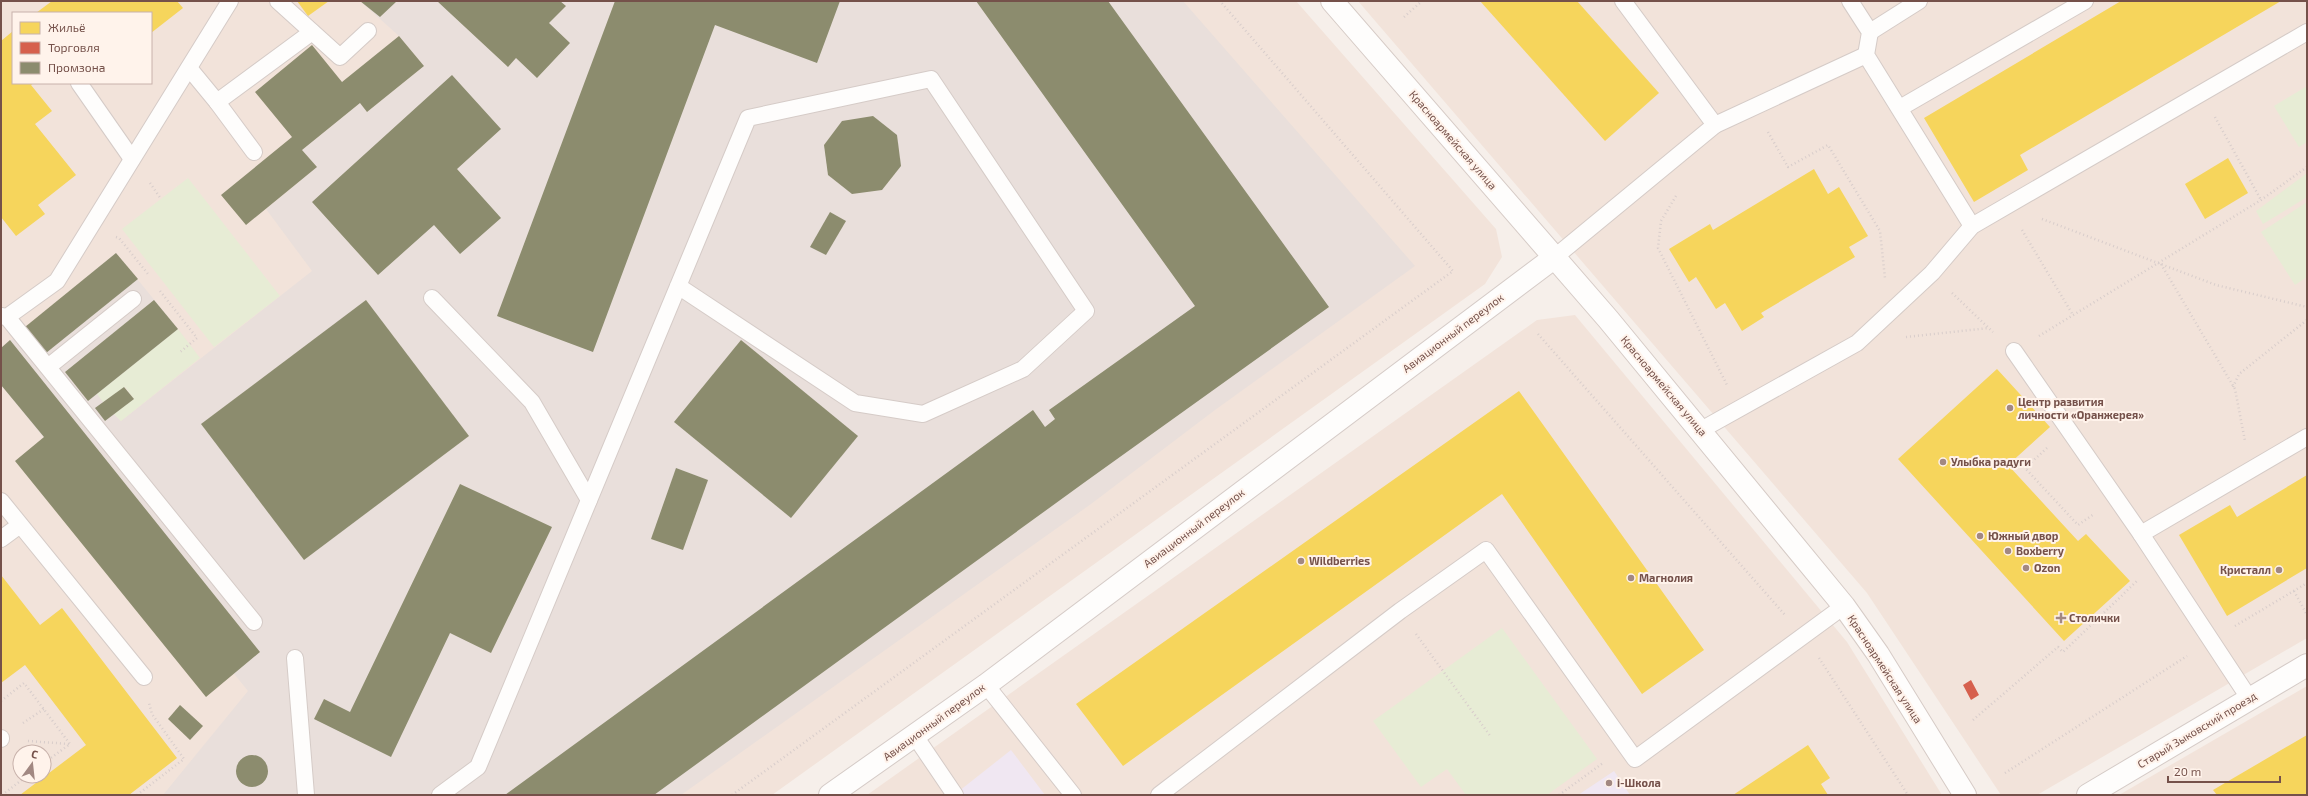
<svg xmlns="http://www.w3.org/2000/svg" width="2308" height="796" viewBox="0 0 2308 796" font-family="'Exo 2',sans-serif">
<rect width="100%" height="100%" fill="#f6efea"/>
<g fill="#f2e3da" fill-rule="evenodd">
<path d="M1 1H1296L1496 229 1502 257 1485 284 772 795H1ZM13 13H151V83H13ZM20 752H44V776H20Z"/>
<path d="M1358 1H2307V638L2037 795H2001L1867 593Z"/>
<path d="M1575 315 1847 642 1942 795H867L1537 320Z"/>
<path d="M2307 686V795H2119Z"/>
</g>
<path fill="#e9dfdb" d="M360 1H1183L1415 266 1215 410 1091 504 681 795H163L248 691 1 385V348L116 253 178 329 103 402 124 387 134 399 114 414 121 421 312 271 266 209 317 167 302 150 360 103 367 112 424 66 399 36Z"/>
<g fill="#f0e7f2">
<path d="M1011 750 1045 795H954Z"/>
<path d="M1614 771 1630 795H1578Z"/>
</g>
<g fill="#e7ecd5">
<path d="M2307 86V142L2299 147 2274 106Z"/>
<path d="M2307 173V197L2263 224 2256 211Z"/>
<path d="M188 178 280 296 214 347 122 229Z"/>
<path d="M2307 202V277L2295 285 2261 232Z"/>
<path d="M178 329 200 358 121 421 114 414 134 399 125 387 103 402 97 394Z"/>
<path d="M1502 628 1597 759 1547 795H1466L1447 769 1421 787 1373 721Z"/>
</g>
<g fill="#f6d55c">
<path d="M52 1H177L183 8 151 33V13H36Z"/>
<path d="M297 1H329L308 16Z"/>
<path d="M1480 1H1577L1659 93 1605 141Z"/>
<path d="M2121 1H2281L2020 155 2028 170 1974 202 1924 118Z"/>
<path d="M13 31V83H34L31 85 52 111 35 124 76 175 38 205 45 214 16 236 1 217V41Z"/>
<path d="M2228 158 2248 193 2205 219 2185 184Z"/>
<path d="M1814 169 1828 194 1839 187 1868 236 1849 247 1855 257 1761 313 1764 317 1742 331 1725 303 1716 309 1696 277 1689 282 1669 249 1710 224 1713 230Z"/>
<path d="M1997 369 2050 427 2008 465 2078 541 2086 534 2130 581 2064 641 1898 459Z"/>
<path d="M1519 391 1704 650 1642 694 1502 494 1123 766 1076 704Z"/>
<path d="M2307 475V568L2227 616 2179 535 2230 505 2237 517Z"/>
<path d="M1 575 40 625 62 608 177 758 129 795H20L86 745 25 665 1 683Z"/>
<path d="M2307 735V795H2217L2213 790Z"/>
<path d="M1808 745 1830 778 1821 784 1828 795H1733Z"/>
</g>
<path fill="#d6604d" d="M1971 680 1979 695 1971 700 1963 685Z"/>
<g fill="#8c8c6e">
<path d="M360 1H397L380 17Z"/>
<path d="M437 1H560L566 6 549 23 570 43 537 78 516 58 508 67Z"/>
<path d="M615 1H840L817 63 715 25 593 352 497 316Z"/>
<path d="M976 1H1108L1329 307 1085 482 654 795H505L1033 410 1045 427 1055 419 1049 410 1195 306Z"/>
<path d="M399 36 424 66 367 112 360 103 302 150 317 167 246 225 221 195 292 137 255 92 312 45 342 82Z"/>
<path d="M452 75 501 129 457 169 501 218 460 254 434 225 378 275 312 202Z"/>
<path d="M873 116 897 135 901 166 882 190 852 194 828 175 824 145 842 121Z"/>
<path d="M830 212 846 221 826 255 810 247Z"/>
<path d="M116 253 138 279 46 353 25 327Z"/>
<path d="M154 300 178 329 88 401 65 372Z"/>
<path d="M366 300 469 436 304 560 201 424Z"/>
<path d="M10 340 260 652 206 697 15 461 44 437 1 385V348Z"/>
<path d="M741 340 858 436 791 518 674 422Z"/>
<path d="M124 387 134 399 105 421 95 408Z"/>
<path d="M676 468 708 480 683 550 651 539Z"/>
<path d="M460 484 552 527 491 653 450 633 391 757 314 719 324 699 350 712Z"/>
<path d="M180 705 203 726 190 740 168 719Z"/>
<circle cx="252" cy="771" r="16"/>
</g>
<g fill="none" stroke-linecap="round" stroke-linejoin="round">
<g stroke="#d5cbc7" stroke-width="18">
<g id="lane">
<path d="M278 1 340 57 368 31"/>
<path d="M1623 1 1715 125"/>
<path d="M1850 1 1870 32 1866 55 1972 226"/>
<path d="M1870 32 1919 1"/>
<path d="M189 68 217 102 312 32"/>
<path d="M79 83 132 159"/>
<path d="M217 102 254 152"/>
<path d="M1900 108 2085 1"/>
<path d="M1555 257 1715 125 1866 55"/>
<path d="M432 298 532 402 589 500"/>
<path d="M1 316 7 317 57 281 230 1"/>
<path d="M7 317 254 622"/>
<path d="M2014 351 2141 534"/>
<path d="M48 367 133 299"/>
<path d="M1701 430 1857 343 1932 273 1972 226 2307 32"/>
<path d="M1 501 144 677"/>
<path d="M1 539 20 525"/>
<path d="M295 658 306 795"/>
<path d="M986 685 1073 795"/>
<path d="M2249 698 2141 534 2307 437"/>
<path d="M915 736 955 795"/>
<path d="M1 738V739"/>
<path d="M440 795 478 767 748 118 931 79 1086 311 1023 369 923 414 855 403 678 286"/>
<path d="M1159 795 1400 611 1486 550 1635 759 1844 606"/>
</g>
</g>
<g stroke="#d5cbc7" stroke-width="24">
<g id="street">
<path d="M830 795 986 685 1555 257"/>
<path d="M2088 795 2307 665"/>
</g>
</g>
<g stroke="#d6cbc6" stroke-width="24">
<path id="secondary" d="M1332 1 1608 319 1844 606 1878 654 1965 795"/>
</g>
<g stroke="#d8cdcb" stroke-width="2.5" stroke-dasharray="1 3" stroke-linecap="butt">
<path d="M1404 17 1422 1"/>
<path d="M2215 117 2261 200"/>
<path d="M1768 132 1788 167 1828 145 1880 231 1885 278"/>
<path d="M150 183 161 199"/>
<path d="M1676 196 1661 221 1658 248 1727 385"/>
<path d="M2042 219 2216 285 2307 307"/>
<path d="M2022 230 2073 315"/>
<path d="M116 237 119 238 148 274"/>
<path d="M2161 264 2235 389 2245 441"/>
<path d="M160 291 197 338 179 353"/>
<path d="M1952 293 1993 332"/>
<path d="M1538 334 1785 615"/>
<path d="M2039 336 2261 200 2307 167"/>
<path d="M1906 337 1989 328"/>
<path d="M2233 387 2239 374 2307 320"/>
<path d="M2047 448 2025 468 2078 525 2094 514"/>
<path d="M2294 591 2307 615"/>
<path d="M2235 626 2307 583"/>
<path d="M1416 634 1491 737"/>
<path d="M1819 658 1908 795"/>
<path d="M1 701 24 683 70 744 44 763"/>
<path d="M1973 720 2058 647 2063 652 2138 580"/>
<path d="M23 723 44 709"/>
<path d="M28 741 69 744"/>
<path d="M2005 773 2187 656"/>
<path d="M2 795 27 776"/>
<path d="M137 795 184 759 152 714 149 703"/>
<path d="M732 795 1453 271 1220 1"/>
<path d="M1559 795 1603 763"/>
</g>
<use href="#lane" stroke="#fefdfc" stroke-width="16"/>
<use href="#street" stroke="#fefdfc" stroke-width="22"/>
<use href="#secondary" stroke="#fefdfc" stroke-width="22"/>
</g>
<g fill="#a28882" stroke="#fff3eb" stroke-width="1.5">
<circle cx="2010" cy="408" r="4"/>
<circle cx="1943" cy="462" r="4"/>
<circle cx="1980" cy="536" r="4"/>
<circle cx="2008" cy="551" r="4"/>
<circle cx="1301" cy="561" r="4"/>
<circle cx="2026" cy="568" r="4"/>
<circle cx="2279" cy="570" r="4"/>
<circle cx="1631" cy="578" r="4"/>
<path d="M2059 612h4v4h4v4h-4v4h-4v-4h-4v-4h4z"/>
<circle cx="1609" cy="783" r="4"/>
</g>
<g text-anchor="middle" stroke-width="4" stroke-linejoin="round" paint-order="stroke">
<g font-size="11" fill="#75514a" stroke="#fff3eb">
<text transform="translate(1453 140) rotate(49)" y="4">Красноармейская улица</text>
<text transform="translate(1453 333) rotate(-37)" y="4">Авиационный переулок</text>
<text transform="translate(1664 386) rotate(50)" y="4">Красноармейская улица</text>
<text transform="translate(1194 528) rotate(-37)" y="4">Авиационный переулок</text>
<text transform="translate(1885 669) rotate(57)" y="4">Красноармейская улица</text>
<text transform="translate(934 722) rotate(-36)" y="4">Авиационный переулок</text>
<text transform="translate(2197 730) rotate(-31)" y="4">Старый Зыковский проезд</text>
</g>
<g font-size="11" font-weight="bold" fill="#75514a" stroke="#fff3eb" text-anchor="start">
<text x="2018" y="406">Центр развития<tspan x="2018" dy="13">личности «Оранжерея»</tspan></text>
<text x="1951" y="466">Улыбка радуги</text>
<text x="1988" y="540">Южный двор</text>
<text x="2016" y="555">Boxberry</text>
<text x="1309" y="565">Wildberries</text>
<text x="2034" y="572">Ozon</text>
<text x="2271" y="574" text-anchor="end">Кристалл</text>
<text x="1639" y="582">Магнолия</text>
<text x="2069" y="622">Столички</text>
<text x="1617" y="787">i-Школа</text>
</g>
</g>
<rect width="2308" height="796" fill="none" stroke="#75514a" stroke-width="4"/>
<rect x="12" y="12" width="140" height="72" fill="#fff3eb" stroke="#c8b2ab"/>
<rect x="20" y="22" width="20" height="12" fill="#f6d55c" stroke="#c8b2ab"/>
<text x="48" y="32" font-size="12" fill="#75514a">Жильё</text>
<rect x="20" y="42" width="20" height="12" fill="#d6604d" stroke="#c8b2ab"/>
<text x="48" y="52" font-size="12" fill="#75514a">Торговля</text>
<rect x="20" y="62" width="20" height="12" fill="#8c8c6e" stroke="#c8b2ab"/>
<text x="48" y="72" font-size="12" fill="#75514a">Промзона</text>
<g transform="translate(32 764) rotate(15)"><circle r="19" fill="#fff3eb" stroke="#c8b2ab"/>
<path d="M0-3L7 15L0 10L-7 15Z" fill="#a28882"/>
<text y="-6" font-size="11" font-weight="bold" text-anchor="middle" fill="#75514a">С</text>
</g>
<path d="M2168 776v6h112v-6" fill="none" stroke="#75514a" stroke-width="2"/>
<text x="2174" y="776" font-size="12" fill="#75514a" stroke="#fff3eb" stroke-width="3" paint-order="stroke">20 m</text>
</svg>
